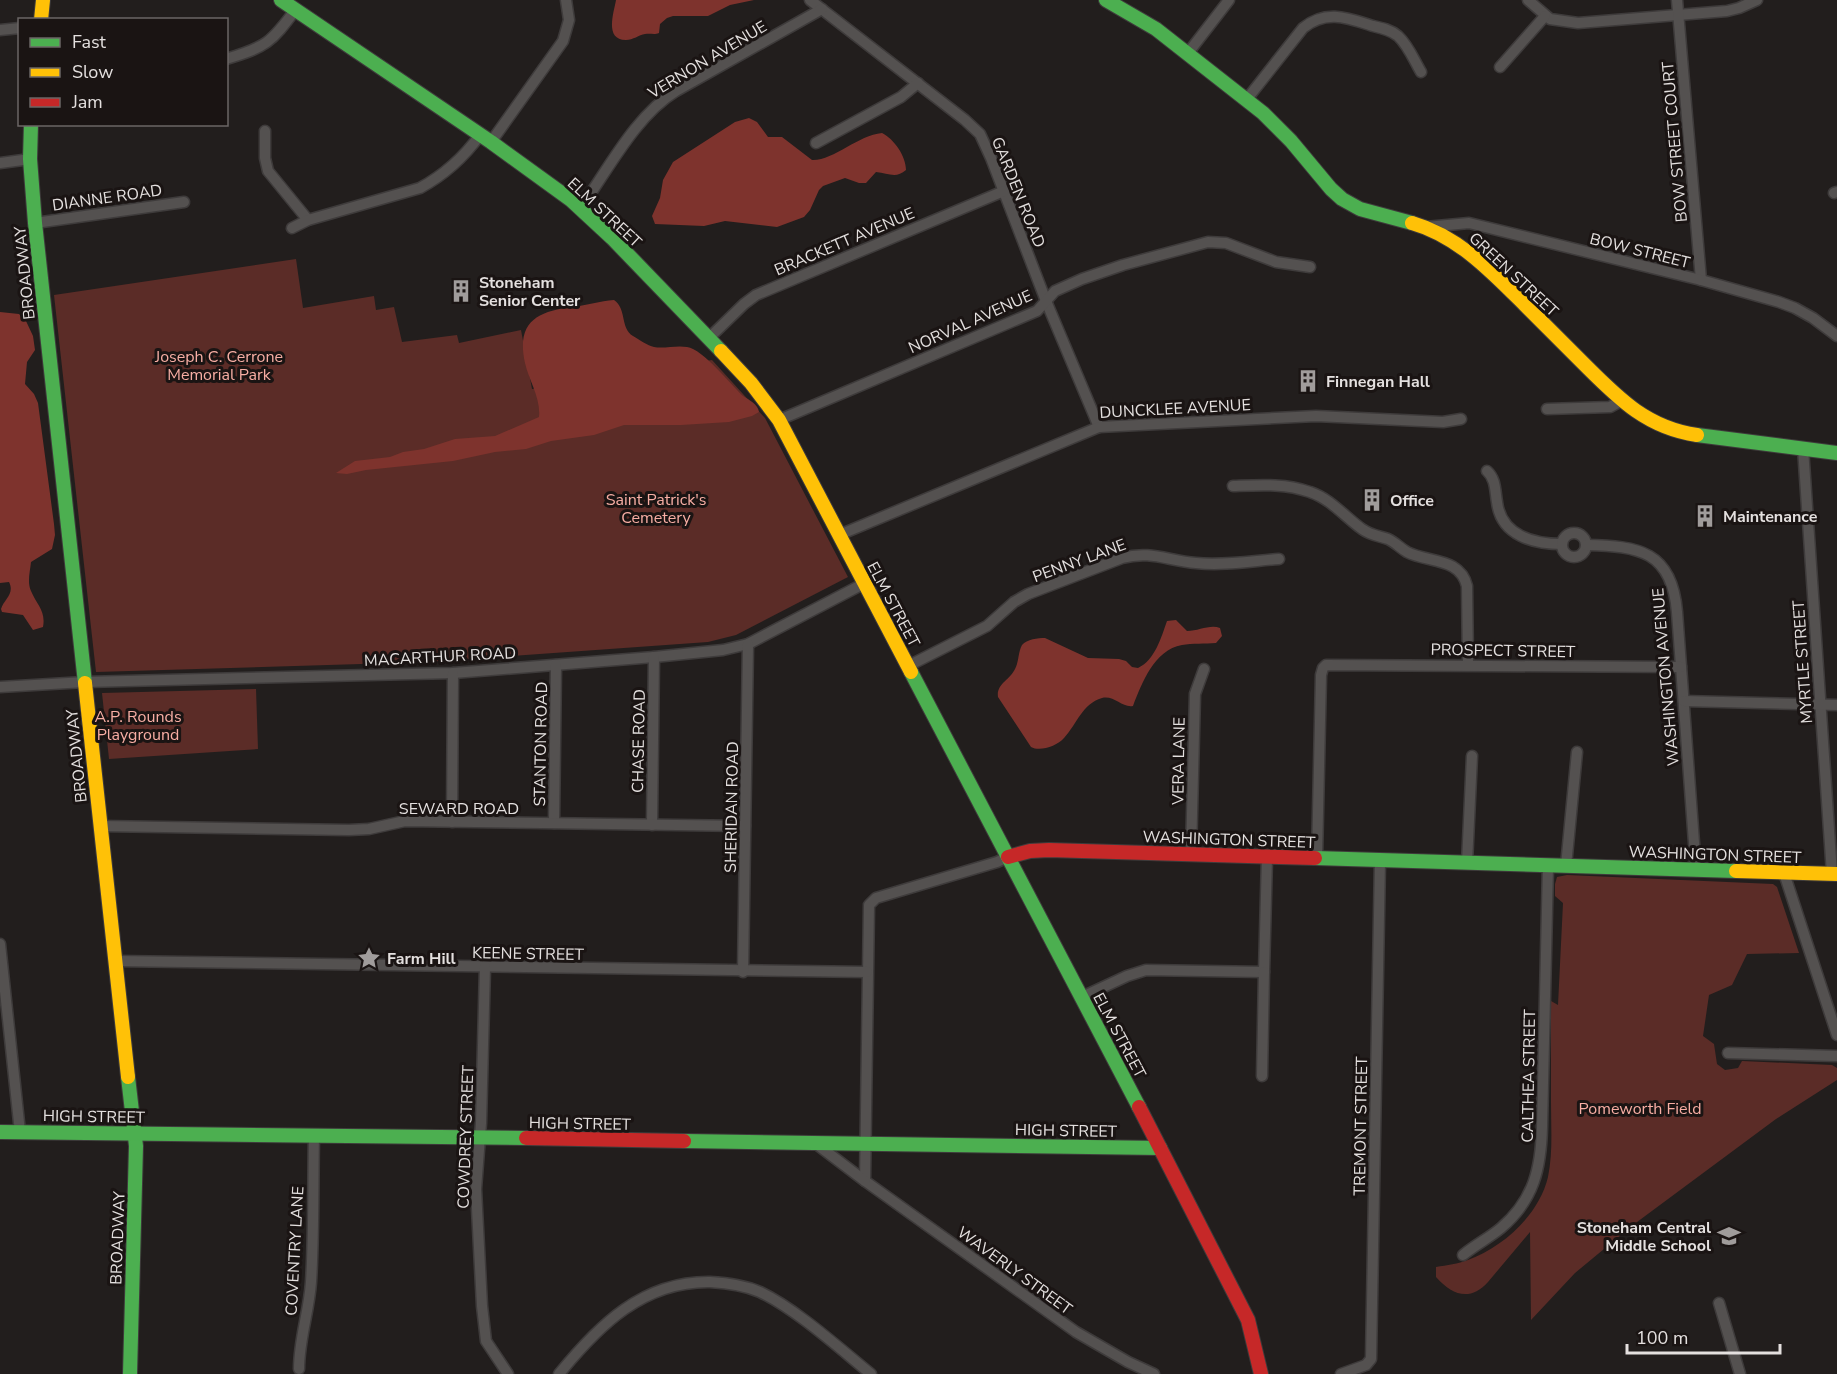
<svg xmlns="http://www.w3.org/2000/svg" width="1837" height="1374" viewBox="0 0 1837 1374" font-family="'Nunito Sans',sans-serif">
<rect width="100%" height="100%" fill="#221e1d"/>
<g fill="#5b2c27">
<path d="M296 259 303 308 374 296 376 310 394 307 402 342 457 335 459 343 521 330 532 389 712 360 765 418 848 577 736 635 708 642 427 662 96 672 54 295Z"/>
<path d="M256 689 258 749 109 759 102 693Z"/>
<path d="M1567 875 1773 884 1777 887 1799 953 1747 954 1732 985 1709 995 1703 1036 1714 1044 1717 1064 1725 1070 1738 1068 1742 1061 1832 1065 1837 1068V1080L1776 1119 1633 1225 1575 1273 1531 1320 1530 1232 1488 1282C1470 1302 1452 1295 1436 1277V1267C1447 1265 1458 1264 1468 1260 1503 1247 1539 1215 1548 1177 1553 1153 1551 1127 1551 1103 1551 1069 1551 1035 1551 1001L1558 1005 1563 903 1555 896V884L1557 877Z"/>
</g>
<g fill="#7e332d">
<path d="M616 0H754L730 5 708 16H673L667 18 660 24 659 33C654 35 651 33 645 34 639 35 633 40 626 40 604 40 614 12 616 0Z"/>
<path d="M749 118 757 122 768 137H782L812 160C833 161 858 135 882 133 894 139 906 156 906 170 896 179 888 173 876 172L866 183H859L845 178 823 186 819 190 810 210 804 217 777 227 725 221 704 226 655 224 652 216 660 198 663 180 673 162 735 122Z"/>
<path d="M614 300C627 309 620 328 633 336 638 339 648 346 654 347 664 349 676 345 687 347 703 349 731 385 743 396 749 400 758 404 759 412L752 416 729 422 681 425H624L594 435 551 441 526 449 495 452 453 461 366 470 347 474 336 473 355 461 390 457 403 452 424 449 455 439 495 436 539 417C541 398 529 381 525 363 516 322 537 311 573 307 587 305 600 301 614 300Z"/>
<path d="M0 312 19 314 26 321 33 336 35 350 27 362 25 384 34 394 38 403 54 524 55 535 52 549 31 562C30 572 27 582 31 591 37 605 46 611 43 627L33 630 23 615 2 612 1 609C4 599 15 594 9 582L0 583Z"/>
<path d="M1176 620 1187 631C1199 631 1210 624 1220 628L1222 636 1216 643C1205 644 1192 643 1182 645 1154 650 1142 683 1133 706 1122 708 1114 695 1102 698 1082 704 1077 724 1064 738 1057 746 1040 752 1031 747L998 697C996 684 1010 680 1015 669 1019 662 1018 652 1022 645 1027 639 1038 638 1045 638L1088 658 1119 659 1126 661 1132 667 1138 668C1155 660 1161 638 1167 621Z"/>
</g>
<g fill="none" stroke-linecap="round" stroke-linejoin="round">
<g stroke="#3e3b3b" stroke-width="13">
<g id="street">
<path d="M810 0 965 120 980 134 991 158 1046 301 1099 427"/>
<path d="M1528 0 1550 19 1578 23 1727 11 1739 8 1757 0"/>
<path d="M1677 0 1701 280"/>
<path d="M0 30 20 28"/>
<path d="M1188 53 1229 0"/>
<path d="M226 59C266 47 271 43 296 9"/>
<path d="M1500 67 1545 16"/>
<path d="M1247 99 1303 28C1326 9 1348 18 1373 26 1382 28 1391 30 1398 36 1408 45 1414 60 1421 72"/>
<path d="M265 131V158L268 171 308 220"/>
<path d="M491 142 563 41 569 20 566 0"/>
<path d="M816 143 901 97 918 83"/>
<path d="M0 163 30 159"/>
<path d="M1834 193 1837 192"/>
<path d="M580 209C608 170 635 116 676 91L822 9"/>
<path d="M35 223 184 202"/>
<path d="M1426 227 1469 223 1701 280 1779 302 1795 308 1813 318 1837 336"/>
<path d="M292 228 308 220 420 188C444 175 464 157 480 135"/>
<path d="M708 339 744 304 756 295 1004 191"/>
<path d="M1547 409 1610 407 1621 401"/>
<path d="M779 420 1037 311 1055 291 1082 279 1123 265 1208 242 1226 243 1276 262 1310 267"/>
<path d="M1803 448 1832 874"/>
<path d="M1487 471C1496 479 1495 491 1497 502 1501 536 1534 544 1562 544"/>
<path d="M1233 486C1259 485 1285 483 1310 492 1331 499 1345 517 1362 529 1370 535 1379 536 1388 539 1395 542 1400 548 1407 552 1428 563 1460 557 1467 586L1468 664"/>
<circle cx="1574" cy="545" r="12"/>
<path d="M839 535 1099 427 1316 416 1443 422 1461 419"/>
<path d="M1586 545C1639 546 1672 551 1677 612L1696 870"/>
<path d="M908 666 987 626 1014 602 1028 594 1122 558C1151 550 1168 561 1196 563 1223 566 1252 561 1279 559"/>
<path d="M0 687 85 682 453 673 654 657 723 650 748 644 865 583"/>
<path d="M1684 701 1837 705"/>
<path d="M452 822 453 673"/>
<path d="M554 823 556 665"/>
<path d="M652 825 654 657"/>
<path d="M101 826 349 830 369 829 405 821 745 826"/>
<path d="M1191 854 1195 694 1204 669"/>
<path d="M1008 857 997 862 876 898 869 905 865 1181 1076 1332 1128 1362 1154 1374"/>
<path d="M1317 858 1321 675 1323 668 1326 665 1681 667"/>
<path d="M1467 863 1472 756"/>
<path d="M1566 866 1577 752"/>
<path d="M1784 873 1837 1035"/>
<path d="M0 944 20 1132"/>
<path d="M116 961 867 972"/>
<path d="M485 967 481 1123 476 1189 482 1306 486 1341 508 1374"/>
<path d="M743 972 748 644"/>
<path d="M1082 997 1127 976 1146 970 1264 972 1267 857"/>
<path d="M1728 1053 1837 1056"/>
<path d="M1262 1076 1264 972"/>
<path d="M815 1143 865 1181"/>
<path d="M1463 1255C1475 1245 1489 1238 1501 1228 1534 1200 1541 1168 1542 1127L1548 866"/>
<path d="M1719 1303 1740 1374"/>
<path d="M299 1369C299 1339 309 1312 311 1282 314 1233 313 1184 314 1135"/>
<path d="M559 1374C599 1325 643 1281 710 1282 728 1283 744 1285 760 1292 796 1309 839 1348 871 1374"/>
<path d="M1341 1374 1366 1365 1371 1359 1380 860"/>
</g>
</g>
<g stroke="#3e3b3b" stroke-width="16">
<g id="fast">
<path d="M281 0 491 142 571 200 612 238 721 351"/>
<path d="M1106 0 1156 29 1263 113 1291 141 1331 189 1342 199 1360 209 1412 223"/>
<path d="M31 124 30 159 35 223 85 683"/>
<path d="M1697 435 1837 453"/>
<path d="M911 672 1139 1107"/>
<path d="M1315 858 1736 871"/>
<path d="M128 1077 136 1146 130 1374"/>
<path d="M0 1132 526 1138"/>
<path d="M684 1141 1160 1148"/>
</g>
</g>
<g stroke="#3e3b3b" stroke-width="16">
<g id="slow">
<path d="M41 20 43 0"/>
<path d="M1412 223C1458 236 1492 272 1525 305 1546 326 1566 346 1587 367 1620 400 1648 428 1697 435"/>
<path d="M721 351 751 383 779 420 911 672"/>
<path d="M85 683 128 1077"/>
<path d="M1736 871 1837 874"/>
</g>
</g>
<g stroke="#3e3b3b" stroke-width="16">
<g id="jam">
<path d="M1008 857 1030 851 1049 850 1315 858"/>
<path d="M1139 1107 1248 1320 1261 1374"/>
<path d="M526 1138 684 1141"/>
</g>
</g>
<use href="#street" stroke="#545150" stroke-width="10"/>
<use href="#fast" stroke="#4caf50" stroke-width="14"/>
<use href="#slow" stroke="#ffc107" stroke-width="14"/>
<use href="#jam" stroke="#c62828" stroke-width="14"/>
</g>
<defs>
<g id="building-bare" transform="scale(1.8)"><path d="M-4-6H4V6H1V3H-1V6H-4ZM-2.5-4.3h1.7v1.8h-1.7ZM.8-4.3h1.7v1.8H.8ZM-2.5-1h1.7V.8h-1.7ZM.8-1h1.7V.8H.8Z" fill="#a09c9b" stroke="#1a1413" stroke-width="2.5" paint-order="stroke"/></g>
<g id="sight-bare" transform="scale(1.8)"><path d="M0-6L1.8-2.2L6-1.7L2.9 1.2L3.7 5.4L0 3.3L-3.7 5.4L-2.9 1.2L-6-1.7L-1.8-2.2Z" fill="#a09c9b" stroke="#1a1413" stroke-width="2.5" paint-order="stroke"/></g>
<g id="school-bare" transform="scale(1.8)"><path d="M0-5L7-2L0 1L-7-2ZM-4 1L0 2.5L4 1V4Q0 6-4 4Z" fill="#a09c9b" stroke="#1a1413" stroke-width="2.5" paint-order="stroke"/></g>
</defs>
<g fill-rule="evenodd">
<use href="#building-bare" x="461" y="291"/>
<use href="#building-bare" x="1308" y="381"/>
<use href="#building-bare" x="1372" y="500"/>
<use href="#building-bare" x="1705" y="516"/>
<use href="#sight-bare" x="369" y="958"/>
<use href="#school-bare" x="1729" y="1236"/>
</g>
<g text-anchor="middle" stroke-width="6" stroke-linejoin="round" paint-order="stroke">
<g font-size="16" fill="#e4e0df" stroke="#1a1413">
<text transform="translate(707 59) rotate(-31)" y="6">VERNON AVENUE</text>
<text transform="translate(1674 142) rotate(-95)" y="6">BOW STREET COURT</text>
<text transform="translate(1019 192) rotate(68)" y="6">GARDEN ROAD</text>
<text transform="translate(107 197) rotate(-8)" y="6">DIANNE ROAD</text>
<text transform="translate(605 212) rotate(43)" y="6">ELM STREET</text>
<text transform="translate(844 241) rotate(-23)" y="6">BRACKETT AVENUE</text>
<text transform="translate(1640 250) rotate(14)" y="6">BOW STREET</text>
<text transform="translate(24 273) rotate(-96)" y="6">BROADWAY</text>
<text transform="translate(1514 274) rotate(43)" y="6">GREEN STREET</text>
<text transform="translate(970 321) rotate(-24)" y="6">NORVAL AVENUE</text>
<text transform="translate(1175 408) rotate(-3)" y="6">DUNCKLEE AVENUE</text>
<text transform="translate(1079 560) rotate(-20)" y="6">PENNY LANE</text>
<text transform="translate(894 604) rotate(62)" y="6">ELM STREET</text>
<text transform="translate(1503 650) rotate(1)" y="6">PROSPECT STREET</text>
<text transform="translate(440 656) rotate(-3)" y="6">MACARTHUR ROAD</text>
<text transform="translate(1802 662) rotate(-94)" y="6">MYRTLE STREET</text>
<text transform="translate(1665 677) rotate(-95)" y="6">WASHINGTON AVENUE</text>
<text transform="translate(638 741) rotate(-89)" y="6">CHASE ROAD</text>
<text transform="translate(540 744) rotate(-89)" y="6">STANTON ROAD</text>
<text transform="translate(76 756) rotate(-96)" y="6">BROADWAY</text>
<text transform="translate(1178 761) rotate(-89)" y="6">VERA LANE</text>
<text transform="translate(731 807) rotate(-89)" y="6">SHERIDAN ROAD</text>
<text x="459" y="814">SEWARD ROAD</text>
<text transform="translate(1229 839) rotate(2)" y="6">WASHINGTON STREET</text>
<text transform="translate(1715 854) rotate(2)" y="6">WASHINGTON STREET</text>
<text transform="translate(528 953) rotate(1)" y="6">KEENE STREET</text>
<text transform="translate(1120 1035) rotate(62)" y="6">ELM STREET</text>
<text transform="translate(1528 1076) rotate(-89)" y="6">CALTHEA STREET</text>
<text transform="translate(94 1116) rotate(1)" y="6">HIGH STREET</text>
<text transform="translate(580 1123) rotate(1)" y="6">HIGH STREET</text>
<text transform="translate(1360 1126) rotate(-89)" y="6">TREMONT STREET</text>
<text transform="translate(1066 1130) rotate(1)" y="6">HIGH STREET</text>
<text transform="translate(465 1137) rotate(-88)" y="6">COWDREY STREET</text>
<text transform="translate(117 1238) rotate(-88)" y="6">BROADWAY</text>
<text transform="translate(294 1251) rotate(-87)" y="6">COVENTRY LANE</text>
<text transform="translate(1015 1270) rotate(36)" y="6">WAVERLY STREET</text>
</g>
<g font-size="16" font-weight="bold" fill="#e4e0df" stroke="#1a1413" text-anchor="start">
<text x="479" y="288">Stoneham<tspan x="479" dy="18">Senior Center</tspan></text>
<text x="1326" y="387">Finnegan Hall</text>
<text x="1390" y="506">Office</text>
<text x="1723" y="522">Maintenance</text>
<text x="387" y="964">Farm Hill</text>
<text x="1711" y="1233" text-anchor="end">Stoneham Central<tspan x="1711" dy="18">Middle School</tspan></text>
</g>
<g font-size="16" fill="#f8aea4" stroke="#1a1413">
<text x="219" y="362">Joseph C. Cerrone<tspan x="219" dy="18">Memorial Park</tspan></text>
<text x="656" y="505">Saint Patrick's<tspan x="656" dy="18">Cemetery</tspan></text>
<text x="138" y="722">A.P. Rounds<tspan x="138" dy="18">Playground</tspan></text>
<text x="1640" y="1114">Pomeworth Field</text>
</g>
</g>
<rect x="18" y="18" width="210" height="108" fill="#1a1413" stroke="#6b6665" stroke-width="1.5"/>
<rect x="30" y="38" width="30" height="9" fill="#4caf50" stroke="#6b6665" stroke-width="1.5"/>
<text x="72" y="48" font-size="18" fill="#e4e0df">Fast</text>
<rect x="30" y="68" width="30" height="9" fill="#ffc107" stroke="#6b6665" stroke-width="1.5"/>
<text x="72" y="78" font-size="18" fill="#e4e0df">Slow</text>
<rect x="30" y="98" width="30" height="9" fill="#c62828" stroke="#6b6665" stroke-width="1.5"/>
<text x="72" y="108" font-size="18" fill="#e4e0df">Jam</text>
<path d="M1627 1344v9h153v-9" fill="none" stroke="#e4e0df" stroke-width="3"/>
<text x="1636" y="1344" font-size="18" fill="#e4e0df" stroke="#1a1413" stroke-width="4.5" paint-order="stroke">100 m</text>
</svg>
